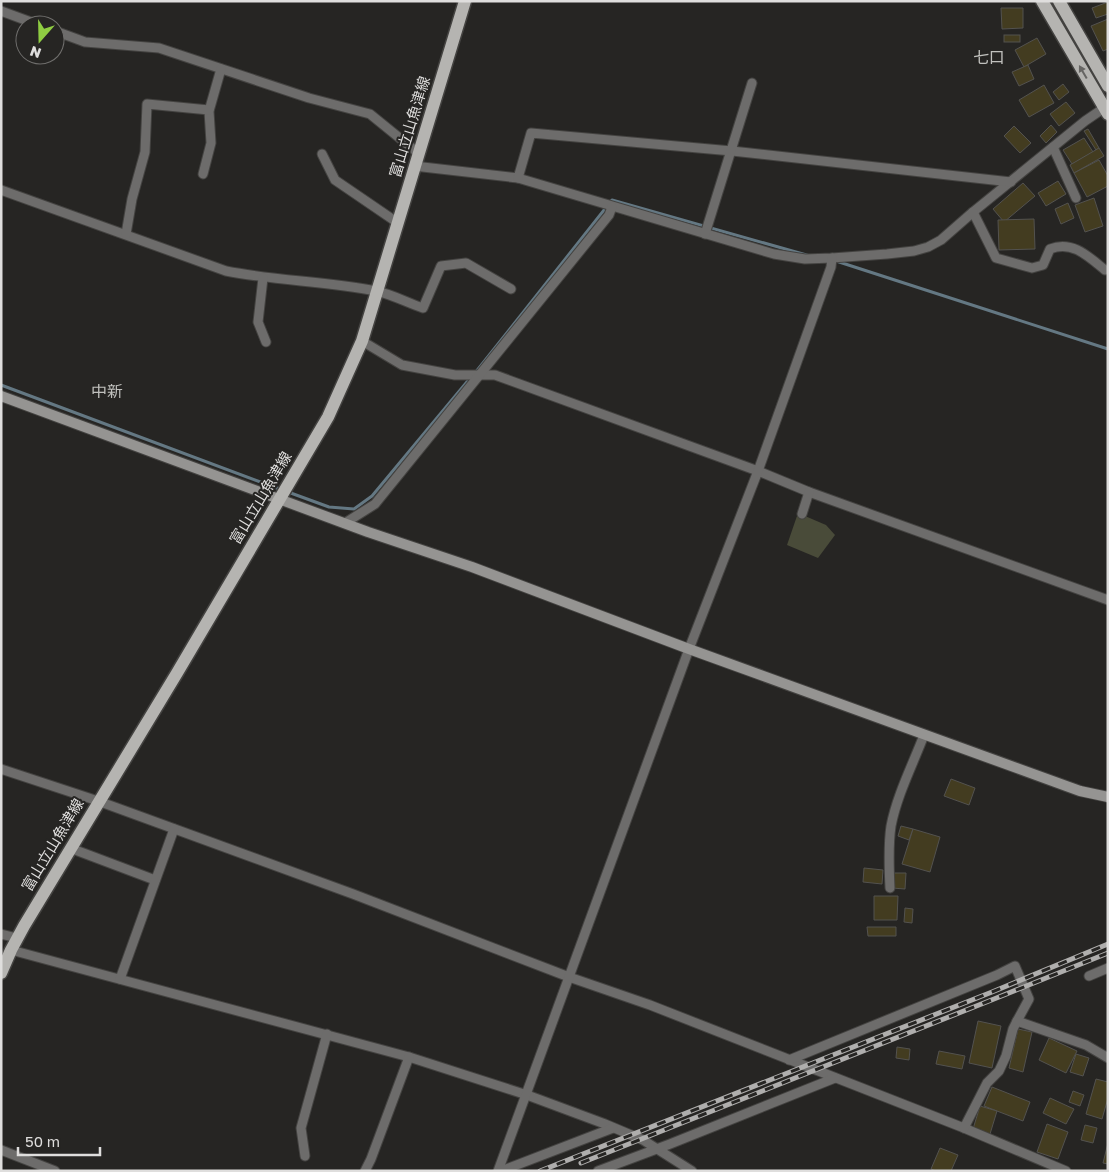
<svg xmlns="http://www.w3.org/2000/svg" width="1109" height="1172" viewBox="0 0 1109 1172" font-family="'Golos Text','Noto Sans JP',sans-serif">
<rect width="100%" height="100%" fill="#262523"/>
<path fill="#494b39" d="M798 513 826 525 835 535 818 558 787 545Z"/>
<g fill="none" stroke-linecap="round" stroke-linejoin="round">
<g stroke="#647883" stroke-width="3">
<path d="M836 261 1108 349"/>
<path d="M475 373 612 200 810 256"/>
<path d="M1 385 282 490"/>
<path d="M288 492 329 507 354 509 372 496 471 377"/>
</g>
</g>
<g fill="#433c20" stroke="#53524f">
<path d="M1108 2V14L1096 18 1092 8Z"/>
<path d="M1001 8H1023V28L1002 29Z"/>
<path d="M1108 19V49L1103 51 1091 26Z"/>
<rect x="1004" y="35" width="16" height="7"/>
<path d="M1037 38 1046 54 1024 67 1015 50Z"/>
<path d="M1028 65 1034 79 1019 86 1012 72Z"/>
<path d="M1063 84 1069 92 1059 100 1053 92Z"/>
<path d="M1044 85 1054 103 1029 117 1019 100Z"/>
<path d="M1066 102 1075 113 1059 126 1050 114Z"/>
<path d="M1051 125 1057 132 1046 143 1040 136Z"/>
<path d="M1014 126 1031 143 1020 153 1004 136Z"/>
<path d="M1088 129 1099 148 1096 150 1084 131Z"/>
<path d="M1084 138 1093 152 1072 164 1063 150Z"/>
<path d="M1099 148 1104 156 1074 173 1070 165Z"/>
<path d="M1099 160 1108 176V186L1087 197 1074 173Z"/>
<path d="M1058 181 1066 194 1046 206 1038 193Z"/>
<path d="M1023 183 1035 196 1004 222 993 209Z"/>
<path d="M1094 198 1103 226 1085 232 1075 205Z"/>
<path d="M1068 203 1074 218 1061 224 1055 209Z"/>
<path d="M1034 219 1035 249 999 250 998 220Z"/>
<path d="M951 779 975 788 969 805 944 796Z"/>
<path d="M901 826 913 829 909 840 898 836Z"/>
<path d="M913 829 940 837 930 872 902 864Z"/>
<path d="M864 868 883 870 882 884 863 882Z"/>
<path d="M892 873H906L905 889 892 888Z"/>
<path d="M874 896H898L897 920H874Z"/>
<path d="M905 908 913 909 912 923 904 922Z"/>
<path d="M867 927H896V936H868Z"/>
<path d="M978 1021 1001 1026 992 1068 969 1063Z"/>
<path d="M1018 1029 1032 1032 1023 1072 1009 1068Z"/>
<path d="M1049 1038 1077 1051 1066 1073 1039 1060Z"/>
<path d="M897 1047 910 1049 909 1060 896 1058Z"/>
<path d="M939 1051 965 1056 962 1069 936 1064Z"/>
<path d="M1076 1054 1089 1058 1083 1076 1070 1072Z"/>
<path d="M1096 1079 1108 1082V1098L1102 1119 1086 1114Z"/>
<path d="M992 1087 1030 1102 1023 1121 984 1106Z"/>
<path d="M1073 1091 1084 1095 1080 1106 1069 1102Z"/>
<path d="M1050 1098 1074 1109 1066 1124 1043 1113Z"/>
<path d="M980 1106 997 1111 990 1134 973 1129Z"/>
<path d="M1047 1124 1068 1132 1058 1159 1037 1152Z"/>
<path d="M1085 1125 1097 1128 1093 1143 1081 1140Z"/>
<path d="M1108 1143V1164L1103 1163Z"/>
<path d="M940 1148 958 1155 951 1171H936L931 1169Z"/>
</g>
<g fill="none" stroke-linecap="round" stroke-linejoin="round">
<g stroke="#444341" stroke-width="11">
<g id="street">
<path d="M1 11 39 25"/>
<path d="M55 31 85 42 159 48 309 98 370 114 418 153"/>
<path d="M1053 147 1076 198"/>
<path d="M322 154 335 180 398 223"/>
<path d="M414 166 518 178 774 254 805 259 832 258 887 254 914 251 928 247 941 240 973 212 1085 121 1104 108"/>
<path d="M203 174 211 143 209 111 221 69"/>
<path d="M518 178 531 133 732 151 1011 182"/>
<path d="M1 190 226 271C276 281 326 281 376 291 391 294 408 303 423 308L441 266 466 263 511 289"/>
<path d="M973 212 996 258 1032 268 1043 265 1050 249C1072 240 1088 256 1105 270"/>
<path d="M126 234 132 199 145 152 147 104 209 110"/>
<path d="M705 234 752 83"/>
<path d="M263 278 258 322 266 342"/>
<path d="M362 341 402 365 455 375H495L758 471 809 492 1108 600"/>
<path d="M802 514 809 492"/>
<path d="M345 523 375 504 609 215 612 207"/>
<path d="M1 769 98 801 353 894 569 977 650 1005 964 1128 1066 1171"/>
<path d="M70 848 155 880"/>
<path d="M890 888C889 868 888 846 891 826 897 795 913 764 924 735"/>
<path d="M1 934 17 938"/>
<path d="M11 950 409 1057 527 1095 605 1124 643 1140 692 1171"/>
<path d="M1089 976 1108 968"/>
<path d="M120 979 174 829"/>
<path d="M789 1060 997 975 1015 966 1029 999 1017 1021"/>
<path d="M964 1128 987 1083 999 1071 1006 1056 1013 1029 1017 1021 1086 1045 1108 1058"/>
<path d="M1 1150 55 1171"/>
<path d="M305 1156 301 1128 327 1034"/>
<path d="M365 1171 371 1159 409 1057"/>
<path d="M498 1171 689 649 758 471 831 267 832 258"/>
<path d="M501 1171 613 1128"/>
<path d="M598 1171 670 1144 835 1078"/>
</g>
</g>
<g stroke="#444341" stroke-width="12">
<path id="secondary" d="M1 396 368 532 472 567 689 649 1080 791 1108 797"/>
</g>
<g stroke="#444341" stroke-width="15">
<g id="primary">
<path d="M1042 1 1108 114"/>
<path d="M1059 1 1108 86"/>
<path d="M1 973 11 950 24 926 177 673 328 417 362 341 465 1"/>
</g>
</g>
<use href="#street" stroke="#6d6c6b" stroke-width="9"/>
<use href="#secondary" stroke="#959492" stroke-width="10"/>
<use href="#primary" stroke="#b5b4b1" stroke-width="12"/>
<g stroke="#afaead" stroke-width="5">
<g id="rail">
<path d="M581 1163 994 999 1108 953"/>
<path d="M540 1171 992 992 1108 944"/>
</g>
</g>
<use href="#rail" stroke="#262523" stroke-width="3" stroke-dasharray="9" stroke-linecap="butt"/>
</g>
<defs><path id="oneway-solid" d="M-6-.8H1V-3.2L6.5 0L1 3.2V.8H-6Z" transform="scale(1.25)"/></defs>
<use fill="#666563" href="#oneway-solid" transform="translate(1083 72) rotate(-120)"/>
<g text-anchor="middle" stroke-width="4" stroke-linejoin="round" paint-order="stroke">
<g font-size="15" fill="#dfdedd" stroke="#262523">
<text transform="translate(410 127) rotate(-73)" y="5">富山立山魚津線</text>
<text transform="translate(261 498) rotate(-59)" y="5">富山立山魚津線</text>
<text transform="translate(53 845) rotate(-59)" y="5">富山立山魚津線</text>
</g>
<g font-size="16" fill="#c0c0bd" stroke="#262523">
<text x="989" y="63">七口</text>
<text x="107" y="397">中新</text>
</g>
</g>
<rect width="1109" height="1172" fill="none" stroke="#dfdedd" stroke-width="5"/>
<g transform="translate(40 40) rotate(200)"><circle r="24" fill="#262523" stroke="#706f6d"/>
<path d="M0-4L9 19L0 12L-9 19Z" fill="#8fcd42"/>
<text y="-8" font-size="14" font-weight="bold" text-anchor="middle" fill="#dfdedd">N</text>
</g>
<path d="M18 1147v8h82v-8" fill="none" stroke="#dfdedd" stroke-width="2.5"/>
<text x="25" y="1147" font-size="15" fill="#dfdedd" stroke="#262523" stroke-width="4" paint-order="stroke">50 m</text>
</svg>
